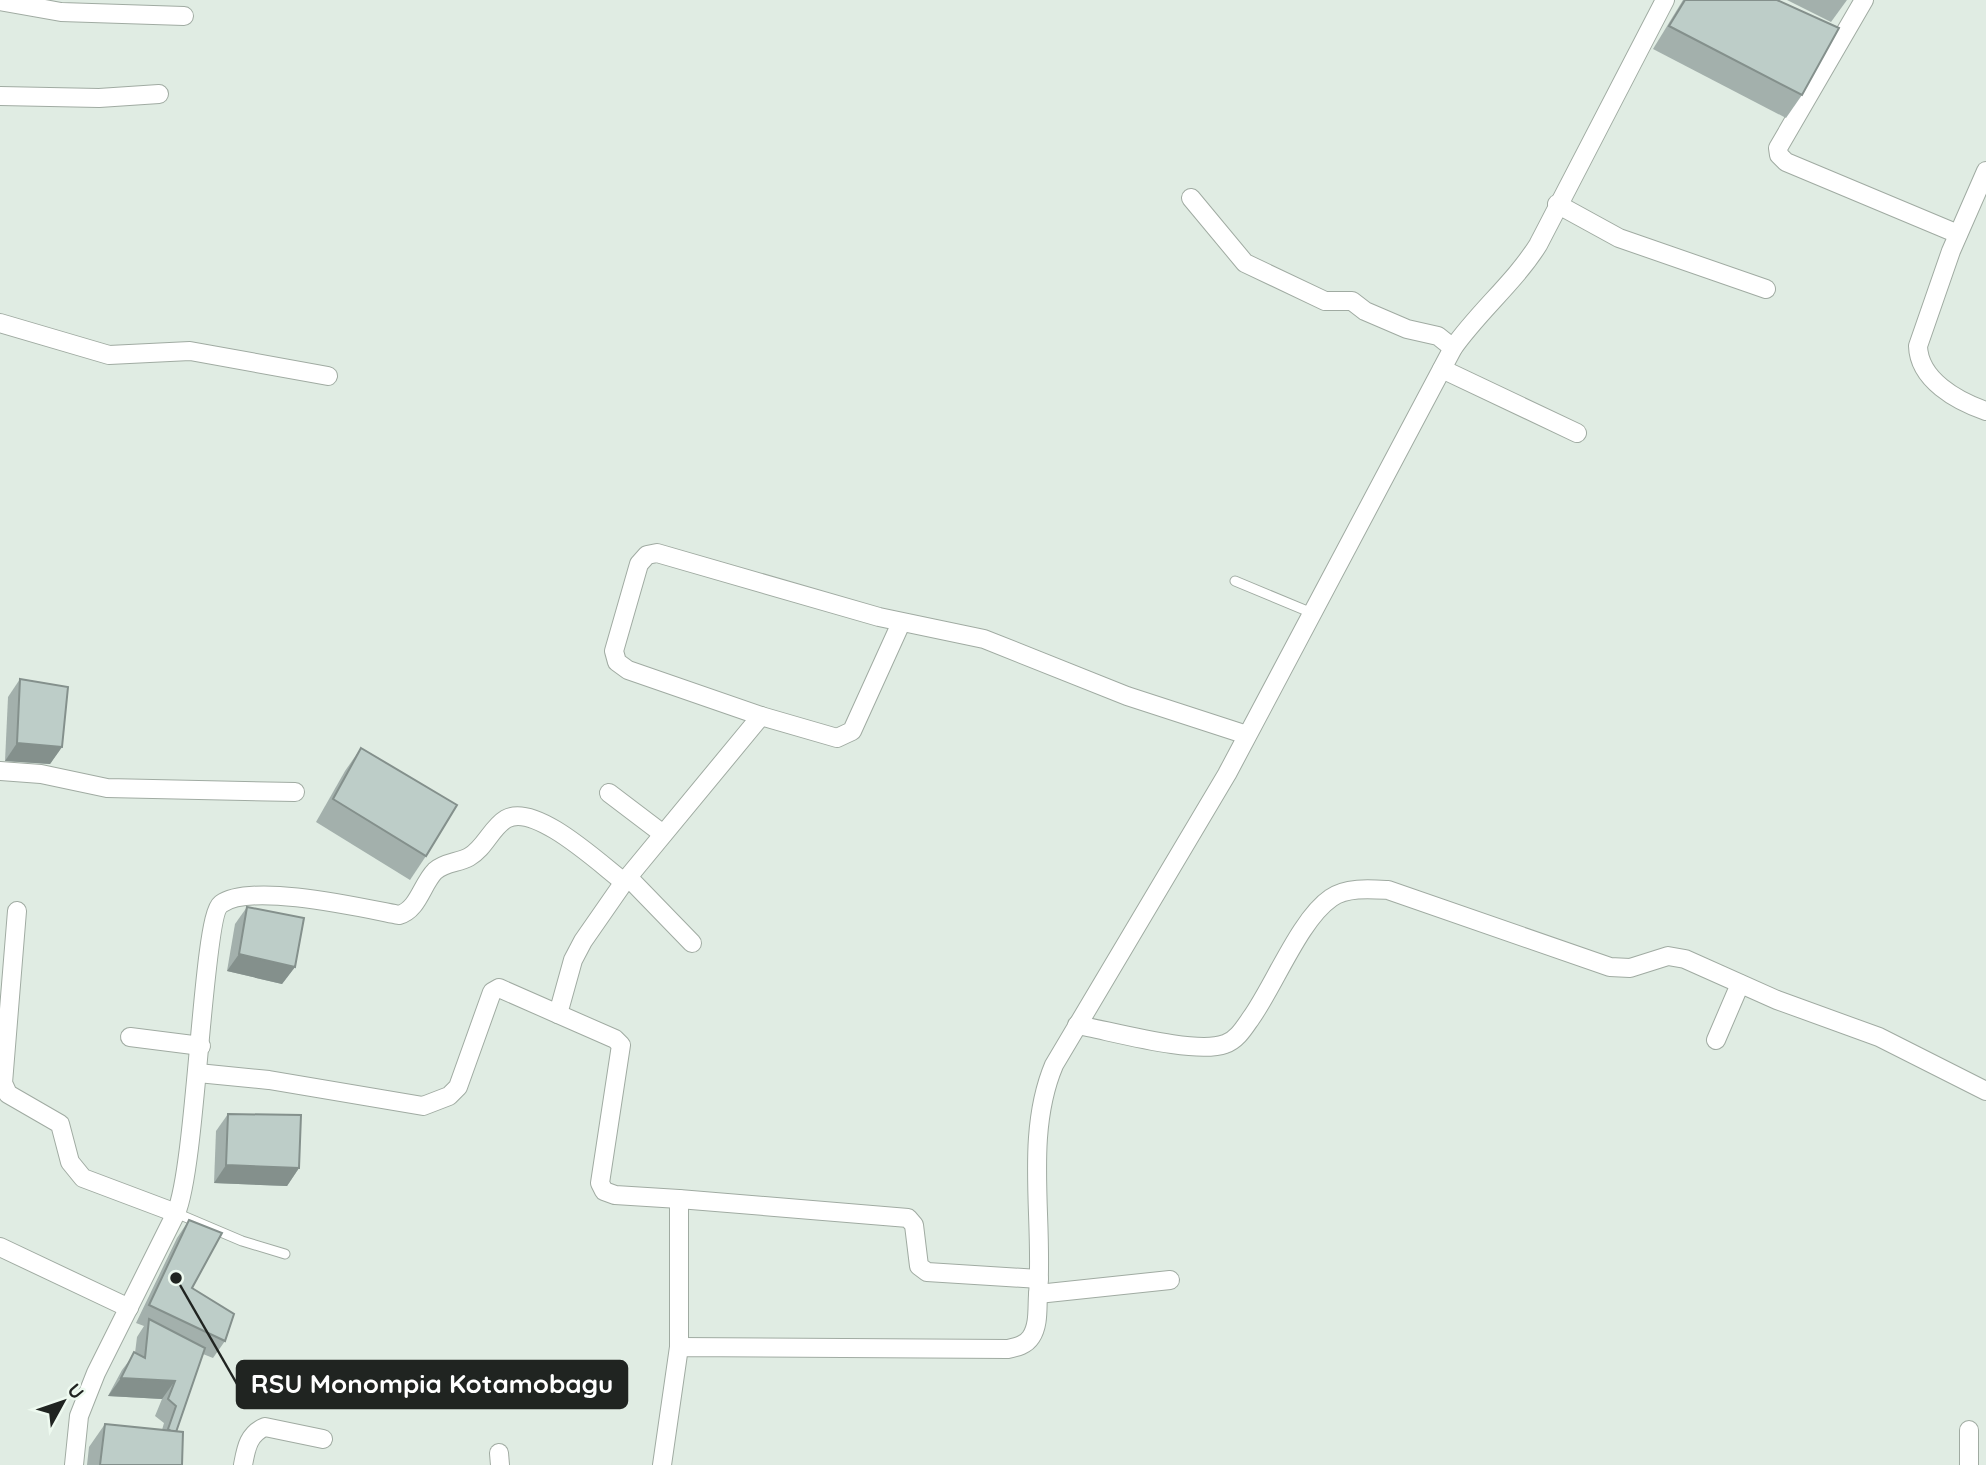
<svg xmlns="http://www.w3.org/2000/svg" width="1986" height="1465" viewBox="0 0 1986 1465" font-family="Quicksand,sans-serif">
<rect width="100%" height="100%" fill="#e0ece3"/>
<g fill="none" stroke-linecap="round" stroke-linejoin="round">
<g stroke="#a0aba2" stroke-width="11">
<g id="lane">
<path d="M1235 581 1312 613"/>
<path d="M176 1213 242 1241 285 1254"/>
</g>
</g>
<g stroke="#a0aba2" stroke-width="20">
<g id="street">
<path d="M1864 0 1778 148 1779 155 1786 162 1958 234"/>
<path d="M0 1 61 12 184 16"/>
<path d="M0 96 99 98 159 94"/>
<path d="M1986 171 1951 251 1918 346C1919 380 1957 401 1986 411"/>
<path d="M1191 198 1245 263 1325 301H1352L1365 311 1407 329 1438 336 1453 348"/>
<path d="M1557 204 1619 238 1766 289"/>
<path d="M0 323 109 355 190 351 328 376"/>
<path d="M1442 369 1577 433"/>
<path d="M901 623 852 731 837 738 761 716 628 670 617 662 614 651 639 564 647 555 657 553 879 617 984 639 1127 696 1247 735"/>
<path d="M0 771 41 774 107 788 295 792"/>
<path d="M609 793 663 834"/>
<path d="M628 877 692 943"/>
<path d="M17 911 3 1083 8 1094 60 1124 70 1162 83 1178 176 1213"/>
<path d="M1077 1025C1111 1031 1195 1055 1225 1044 1237 1040 1244 1028 1251 1018 1274 986 1300 919 1331 898 1346 887 1371 889 1388 890L1610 967 1630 968 1668 956 1685 959 1777 1000 1879 1037 1986 1091"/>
<path d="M130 1037 201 1046"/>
<path d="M1716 1040 1740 984"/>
<path d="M198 1073 269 1080 423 1106 449 1096 458 1087 492 992 499 988 558 1014"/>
<path d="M679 1199 908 1218 914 1225 919 1266 927 1272 1039 1279"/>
<path d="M0 1247 129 1308"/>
<path d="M1038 1294 1170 1280"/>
<path d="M679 1347V1199L615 1195 604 1191 600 1183 621 1045 615 1039 558 1014 573 960 583 941 624 882 761 716"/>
<path d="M1969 1430V1465"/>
<path d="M499 1453 500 1465"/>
<path d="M74 1465 79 1416 96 1373 176 1213C197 1164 202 918 221 904 251 882 363 908 399 915 418 910 422 884 435 871 445 862 458 863 469 857 485 848 491 828 506 819 535 802 600 864 624 882"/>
<path d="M243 1465C246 1449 248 1434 265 1427L323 1439"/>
<path d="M662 1465 679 1347 1008 1349C1017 1347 1026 1345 1031 1337 1039 1325 1037 1308 1038 1295 1044 1220 1024 1136 1054 1065L1227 774 1453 348C1479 311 1514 283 1538 245L1665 0"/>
</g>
</g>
<use href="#lane" stroke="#fff" stroke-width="9"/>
<use href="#street" stroke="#fff" stroke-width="18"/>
</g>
<g fill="#a3b0ac">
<path d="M1683 0H1777L1802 95 1786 118 1653 49Z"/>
<path d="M1787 0H1847L1831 22Z"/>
<path d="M20 679 62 747 50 764 5 761 8 697Z"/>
<path d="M361 748 426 856 410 880 316 822 345 771Z"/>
<path d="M247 907 295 967 282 984 227 971 235 924Z"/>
<path d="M228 1114 299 1168 287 1186 214 1183 216 1131Z"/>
<path d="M189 1220 192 1288 225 1341 213 1358 203 1354 176 1432 182 1465H87L89 1447 105 1424 162 1430 164 1423 155 1416 162 1399 108 1396 122 1370 135 1353 137 1337 144 1326 136 1323 177 1238Z"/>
</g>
<g fill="#84908c">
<path d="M17 743 62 747 50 764 5 761Z"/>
<path d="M239 954 295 967 282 984 227 971Z"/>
<path d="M226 1165 299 1168 287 1186 214 1183Z"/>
<path d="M121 1378 175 1381 162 1399 108 1396Z"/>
</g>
<g fill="#bdcdc8" stroke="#84908c" stroke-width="2">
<path d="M1685 0H1777L1839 28 1802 95 1669 26Z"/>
<path d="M20 679 68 687 62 747 17 743Z"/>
<path d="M361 748 457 805 426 856 333 799Z"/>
<path d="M247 907 304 918 295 967 239 954Z"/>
<path d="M228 1114 301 1115 299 1168 226 1165Z"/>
<path d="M189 1220 222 1233 192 1288 234 1314 225 1341 149 1305Z"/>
<path d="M149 1319 205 1348 176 1432 171 1431 168 1429 176 1406 168 1399 175 1381 121 1378 134 1352 145 1358Z"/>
<path d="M105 1424 183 1432 182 1465H100Z"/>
</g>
<path fill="none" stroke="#202421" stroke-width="2.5" d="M176 1278L237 1384"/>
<circle fill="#202421" stroke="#eefaf0" stroke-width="2.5" cx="176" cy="1278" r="7"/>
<rect fill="#202421" stroke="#202421" stroke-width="2.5" x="237" y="1361" width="390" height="47" rx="7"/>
<g font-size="26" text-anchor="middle" font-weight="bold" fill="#fff">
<text x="432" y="1393">RSU Monompia Kotamobagu</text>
</g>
<g transform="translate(63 1402) rotate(50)" stroke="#eefaf0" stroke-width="5" paint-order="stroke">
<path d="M0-5L12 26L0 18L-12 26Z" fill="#202421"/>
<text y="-10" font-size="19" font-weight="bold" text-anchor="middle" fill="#202421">U</text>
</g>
</svg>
